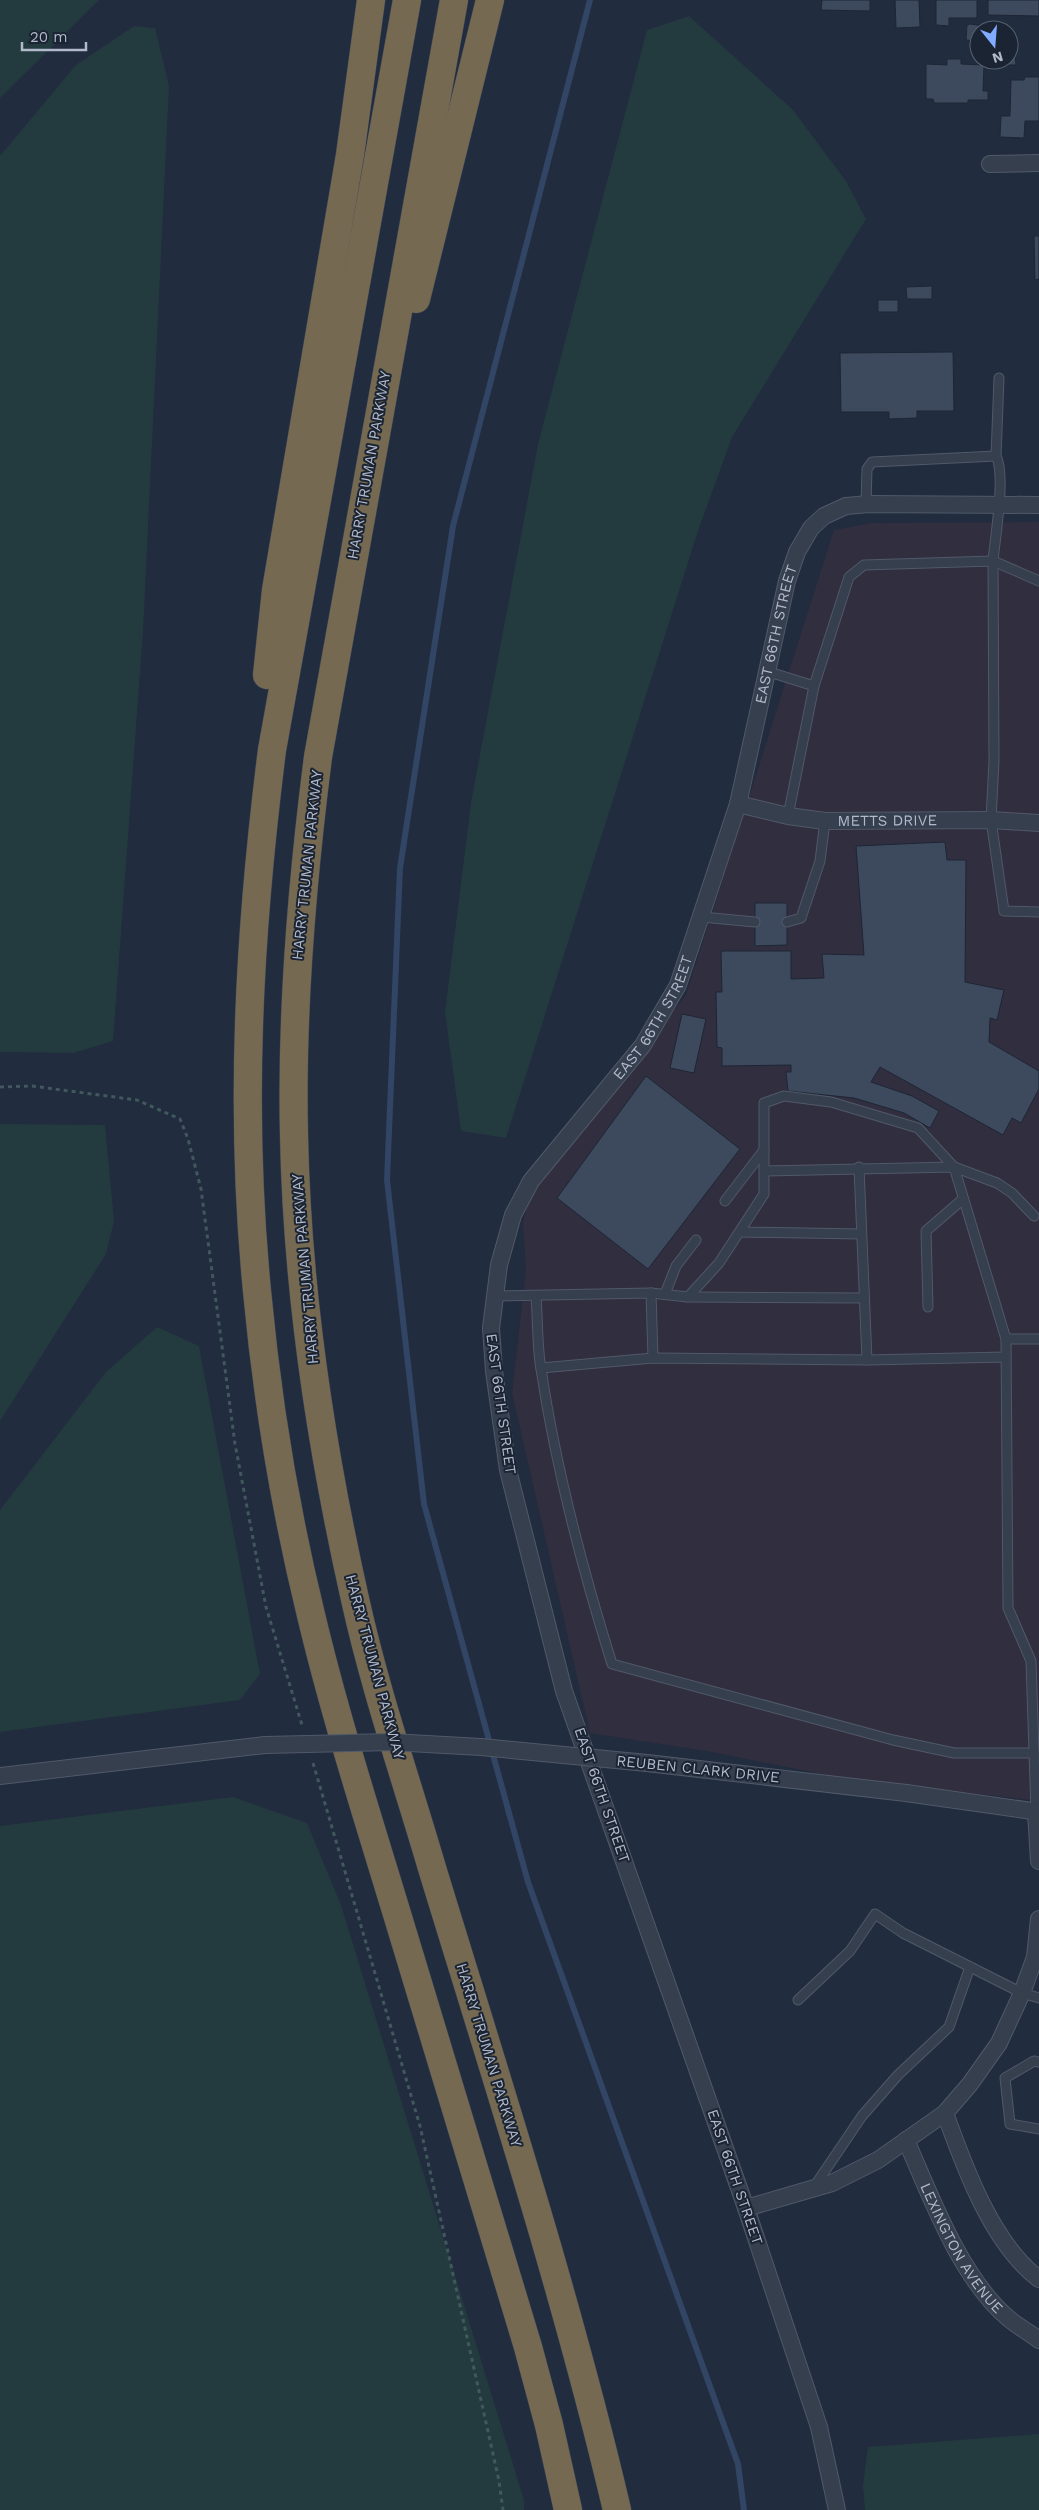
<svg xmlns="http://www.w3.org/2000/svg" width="1039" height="2510" viewBox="0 0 1039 2510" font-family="'Work Sans',sans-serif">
<rect width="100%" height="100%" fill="#212c3e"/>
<path fill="#312e3f" d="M1039 522V1801L841 1778 707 1751 590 1733 512 1393 526 1271 523 1221 530 1197 568 1142 686 995 834 530 872 523Z"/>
<g fill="#233b3f">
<path d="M0 0H99L0 98Z"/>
<path d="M689 16 793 110 846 181 866 219 732 437 698 531 506 1138 461 1131 445 1012 471 803 538 444 647 30Z"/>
<path d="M134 26 155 28 169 86 143 631 113 1041 73 1053 0 1052V156L76 65Z"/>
<path d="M0 1124 105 1125 114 1221 106 1254 0 1421Z"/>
<path d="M157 1327 199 1346 260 1674 240 1700 0 1732V1510L106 1372Z"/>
<path d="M233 1797 307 1823 341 1905 524 2500V2510H0V1826Z"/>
<path d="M1039 2434V2510H865L863 2486 868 2447Z"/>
</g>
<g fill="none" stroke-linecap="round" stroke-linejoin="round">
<path stroke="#324565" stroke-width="6" d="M590 0 453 526 400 868 387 1180 424 1504 528 1882 738 2464 744 2510"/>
</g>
<g fill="#3d4a5e" stroke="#1d2635">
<path d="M822 0H870V11L821 10Z"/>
<path d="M895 0H919L920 27 896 28Z"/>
<path d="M936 0H977V18H949V26L936 25Z"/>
<path d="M988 0H1039V16L988 15Z"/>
<path d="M970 24 983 26 982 30H979V41L966 40 967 25Z"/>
<path d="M1009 44H1014L1016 65H1004V60H1009Z"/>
<path d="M947 59H961V64L984 65 983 91H988V100H968V103H934L933 99H926V64L947 65Z"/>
<path d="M1025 77H1039V121H1025L1024 138 1000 137 1001 116H1010L1011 80H1024Z"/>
<path d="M1034 236H1039V279L1035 280Z"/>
<path d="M932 286V299H907L906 287Z"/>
<rect x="878" y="300" width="20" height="12"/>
<path d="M953 352 954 411H917V418L889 419V412H841L840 353Z"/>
<path d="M945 842 947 860H966L965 982 1004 990 997 1020 990 1018 989 1042 1039 1071V1089L1021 1123 1012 1118 1003 1135 880 1067 871 1082 912 1096 939 1111 930 1128 904 1113 854 1098 788 1091 786 1072H791V1065L722 1066V1048L717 1047 716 992H722L721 951H791V979L824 978 822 954 864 955 856 846Z"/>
<path d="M755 903H787V945L755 946Z"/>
<path d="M682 1014 706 1019 694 1073 670 1068Z"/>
<path d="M646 1076 740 1149 648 1269 557 1198Z"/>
</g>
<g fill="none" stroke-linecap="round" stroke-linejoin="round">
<g stroke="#515969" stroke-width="11">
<g id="service">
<path d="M999 378 996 456C1006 475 995 538 993 561L1039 581"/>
<path d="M866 504 867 469 872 462 996 456"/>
<path d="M766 671 814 686 849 577 864 565 993 561 994 761 991 820 1004 911 1039 912"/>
<path d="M788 816 814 686"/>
<path d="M702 917 755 922"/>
<path d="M787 922 801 918 820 861 825 821"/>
<path d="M859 1167 867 1360"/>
<path d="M765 1171 954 1167 997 1183 1012 1193 1034 1216"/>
<path d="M725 1201 764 1150"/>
<path d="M740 1232 861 1234"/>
<path d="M651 1293 653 1358"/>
<path d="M665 1294 676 1266 696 1240"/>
<path d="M494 1296 651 1293 688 1297 719 1263 764 1194V1103L784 1096 831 1102 918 1128 954 1167 1006 1339 1008 1608 1031 1661 1036 1812"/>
<path d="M536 1297C538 1321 537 1346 541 1369 556 1469 582 1568 612 1664L893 1740 954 1753H1034"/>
<path d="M688 1297 864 1298"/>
<path d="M928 1307 926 1231 963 1199"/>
<path d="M1006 1339H1039"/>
<path d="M541 1368 653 1358 867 1360 1006 1357"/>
<path d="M798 2000 850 1951 875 1914 903 1933 1022 1993 1039 1998"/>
<path d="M1039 2062 1034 2061 1005 2078 1010 2124 1039 2129"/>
<path d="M814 2187 862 2116 898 2075 949 2027 970 1967"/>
</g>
</g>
<g stroke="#515969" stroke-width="18">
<g id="minor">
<path d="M990 164 1039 163"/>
<path id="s1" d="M738 804 788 816 825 821 991 820 1039 823"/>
<path d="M647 1763 906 1793 1039 1812"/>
<path d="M0 1776 265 1745"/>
<path d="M1036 1812 1039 1861"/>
<path d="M945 2113C964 2166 992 2244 1039 2279"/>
<path id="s2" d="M906 2140C931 2197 960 2277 1008 2318 1017 2326 1029 2332 1039 2340"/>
<path d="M746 2208 832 2183 878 2160 945 2113 970 2084 999 2043 1022 1993 1035 1957 1039 1919"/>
<path id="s3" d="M837 2510 819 2427 746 2208 564 1691 508 1470 494 1371 491 1328 499 1265 513 1215 531 1181 643 1045 678 985 738 804 787 581 797 552 811 528 824 516 846 506 869 504 1039 505"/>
</g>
</g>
<g stroke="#3e4656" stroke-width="29">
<g id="motorway">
<path d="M407 0 272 750C249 932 239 1108 257 1291 267 1399 285 1509 311 1615 335 1716 367 1815 397 1914 441 2058 484 2203 528 2347L549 2425 568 2510"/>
<path d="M454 0 318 757C302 882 291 1008 294 1135 297 1290 321 1448 355 1599 375 1690 406 1779 432 1868 497 2081 566 2293 617 2510"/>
<path d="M416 299 490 0"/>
<path d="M267 675 276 590 350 155 371 0"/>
</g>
</g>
<g stroke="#41585c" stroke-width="3" stroke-dasharray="4 4" stroke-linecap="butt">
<path d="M0 1087 32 1086 137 1100 180 1119 188 1139 201 1189 235 1444 266 1607 302 1725"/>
<path d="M313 1763 420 2126 499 2481 503 2510"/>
</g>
<use href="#service" stroke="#353f4e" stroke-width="9"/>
<use href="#minor" stroke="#353f4e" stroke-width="16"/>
<use href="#motorway" stroke="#756952" stroke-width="28"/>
<g stroke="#515969" stroke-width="18" stroke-linecap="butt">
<path id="minor-bridge" d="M265 1745 391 1742 481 1747 647 1763"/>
</g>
<use href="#minor-bridge" stroke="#353f4e" stroke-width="16"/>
</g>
<g text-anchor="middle" stroke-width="4" stroke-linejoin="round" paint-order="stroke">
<g font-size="15" fill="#b1b9ca" stroke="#1b2433">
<text transform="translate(369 465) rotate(-80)" y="5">HARRY TRUMAN PARKWAY</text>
<text dy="5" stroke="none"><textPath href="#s3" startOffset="1999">EAST 66TH STREET</textPath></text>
<text dy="5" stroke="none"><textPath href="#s1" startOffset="151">METTS DRIVE</textPath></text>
<text transform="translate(307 865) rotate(-84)" y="5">HARRY TRUMAN PARKWAY</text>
<text dy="5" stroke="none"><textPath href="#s3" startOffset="1594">EAST 66TH STREET</textPath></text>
<text transform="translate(305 1269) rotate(-95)" y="5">HARRY TRUMAN PARKWAY</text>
<text transform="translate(501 1404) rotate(82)" y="5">EAST 66TH STREET</text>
<text transform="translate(375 1667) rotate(75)" y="5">HARRY TRUMAN PARKWAY</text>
<text transform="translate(698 1769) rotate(6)" y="5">REUBEN CLARK DRIVE</text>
<text transform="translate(602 1795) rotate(71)" y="5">EAST 66TH STREET</text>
<text transform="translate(489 2055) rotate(73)" y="5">HARRY TRUMAN PARKWAY</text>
<text transform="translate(735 2177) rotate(71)" y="5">EAST 66TH STREET</text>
<text dy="5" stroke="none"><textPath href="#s2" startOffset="122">LEXINGTON AVENUE</textPath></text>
</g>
</g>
<g transform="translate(994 45) rotate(163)"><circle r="24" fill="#1b2433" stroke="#57606f"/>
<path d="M0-4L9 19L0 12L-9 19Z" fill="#81acff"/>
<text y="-8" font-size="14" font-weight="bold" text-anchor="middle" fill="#b1b9ca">N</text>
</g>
<path d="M22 42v8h64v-8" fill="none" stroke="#b1b9ca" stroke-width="2.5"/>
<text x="30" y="42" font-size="15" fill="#b1b9ca" stroke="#1b2433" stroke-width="4" paint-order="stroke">20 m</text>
</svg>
